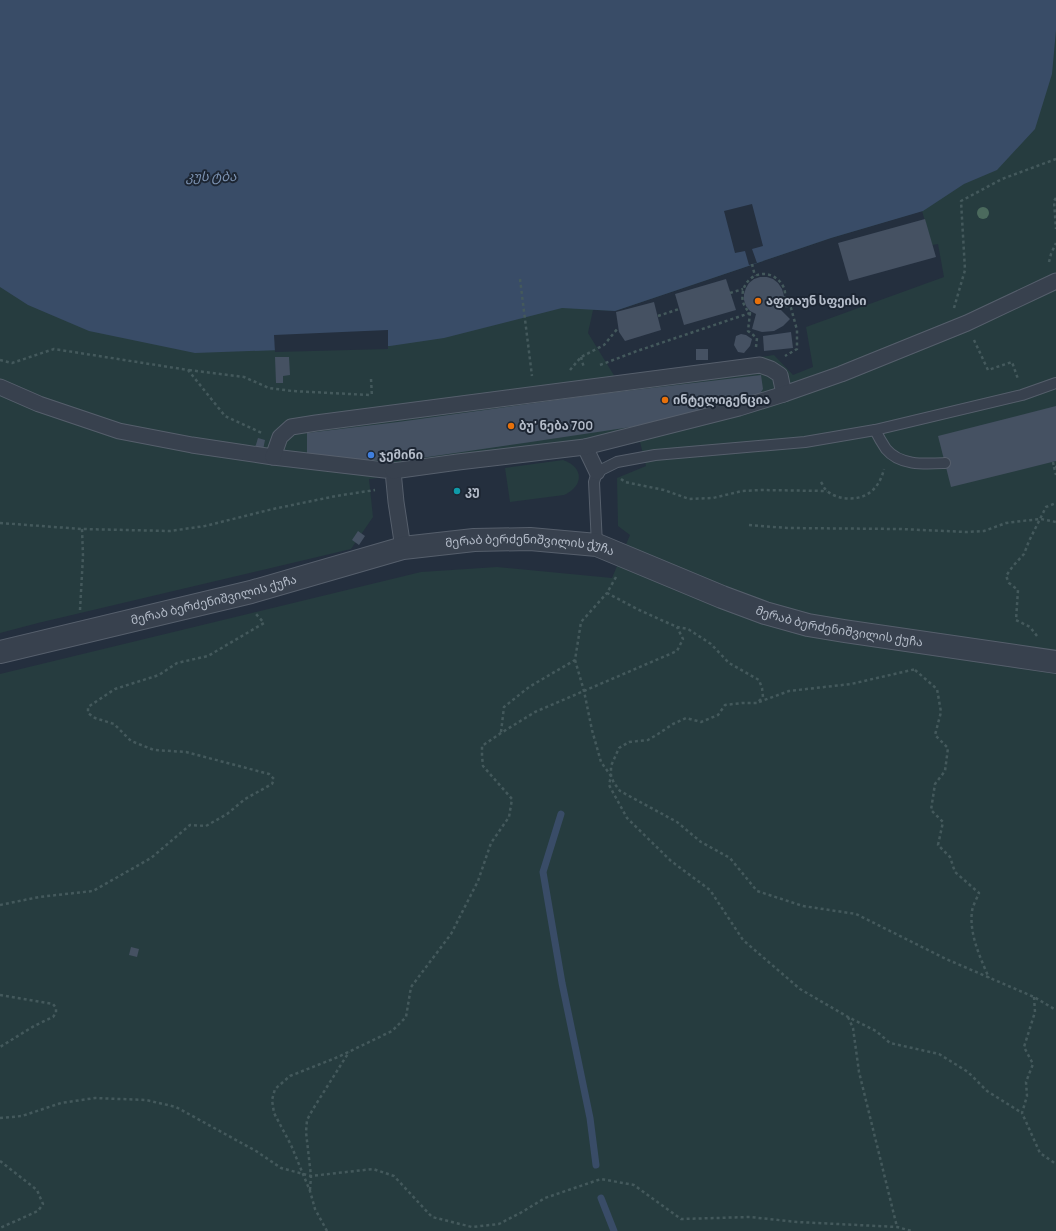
<svg xmlns="http://www.w3.org/2000/svg" width="1056" height="1231" viewBox="0 0 1056 1231" font-family="Manrope,'Noto Sans Georgian',sans-serif">
<rect width="100%" height="100%" fill="#242f3e"/>
<g fill="#263c3f" fill-rule="evenodd">
<path d="M0 0H1056V1231H0V674L421 572 497 567 612 578 630 535 618 526 617 478 646 466 640 442 582 454 369 479 373 517 351 549 38 623 0 633ZM922 211 932 245 938 244 944 277 806 327 813 367 793 375 774 355 615 377 588 333 593 310 615 311 831 238Z"/>
<path d="M563 460C584 467 584 486 564 495L510 502 505 468Z"/>
</g>
<path fill="#394c67" d="M0 0H1056V30L1052 74 1035 129 997 170 964 184 923 211 831 238 615 311 562 308 444 338 390 346 195 353 89 331 28 305 0 287Z"/>
<g fill="#242f3e">
<path d="M752 204 763 246 752 249 757 263 749 265 745 251 735 253 724 211Z"/>
<path d="M388 330V349L275 352 274 335Z"/>
</g>
<g fill="none" stroke-linecap="round" stroke-linejoin="round">
<g stroke="#394c67" stroke-width="7">
<path d="M561 814 543 872 562 983 590 1118 596 1165"/>
<path d="M601 1198 614 1231"/>
</g>
</g>
<g fill="#455162">
<path d="M925 219 936 257 849 281 838 243Z"/>
<path d="M760 277H767L773 279 778 283 782 289 784 296 782 302 779 308 790 319 783 326 774 331 762 332 752 329 756 314 750 311 746 306 744 300V294L746 288 749 283 754 279Z"/>
<path d="M726 279 736 310 684 325 675 294Z"/>
<path d="M654 302 661 330 625 341 619 332 616 312Z"/>
<path d="M791 332 793 348 764 351 763 336Z"/>
<path d="M741 334 746 335 752 339 750 346 744 353 738 352 734 345 736 336Z"/>
<rect x="696" y="349" width="12" height="11"/>
<path d="M275 357H289L290 375 283 376V383H276Z"/>
<path d="M761 375 763 389 759 395 713 408 631 427 524 443 421 458 402 460H361L307 453V433L398 422 592 395Z"/>
<path d="M1056 406V461L951 487 938 436Z"/>
<path d="M258 438 265 440 263 450 255 448Z"/>
<path d="M358 531 365 536 359 545 352 540Z"/>
<path d="M131 947 139 949 137 957 129 955Z"/>
</g>
<g fill="none" stroke-linecap="round" stroke-linejoin="round">
<g stroke="#565f6c" stroke-width="12">
<g id="service">
<path d="M875 430C878 436 882 443 886 449 900 466 925 464 945 463"/>
<path d="M597 545 594 482 597 472 617 462 655 455 805 442 875 430 1022 395 1056 383"/>
</g>
</g>
<g stroke="#565f6c" stroke-width="17">
<g id="pedestrian">
<path d="M0 387 39 404 119 431 192 445 273 457 393 471 396 502 403 548"/>
<path d="M585 447 597 472"/>
<path d="M273 457 280 437 291 427 316 423 760 365 771 369 780 375 784 394"/>
<path d="M393 471 458 462 585 447 739 408 784 394 841 374 967 323 1056 281"/>
</g>
</g>
<g stroke="#565f6c" stroke-width="24">
<g id="tertiary">
<path id="s1" d="M0 652 251 592 403 548 474 540 530 539 597 545 722 597 765 613 808 625 844 631 1056 662"/>
</g>
</g>
<g stroke="#44595c" stroke-width="2.5" stroke-dasharray="3 3" stroke-linecap="butt">
<path d="M1056 198 1054 201 1056 229"/>
<path d="M1049 262 1051 254 1056 243"/>
<path d="M752 264 755 276"/>
<path d="M520 279 532 376"/>
<path d="M730 293 743 289"/>
<path d="M954 308 965 270 961 201 1002 179 1056 159"/>
<path d="M658 316 679 309"/>
<path d="M974 340 988 370 1012 362 1018 379"/>
<path d="M756 347 757 338 748 331 750 313C744 307 741 301 743 291 748 270 775 268 784 288 786 294 785 300 783 306H789L791 308 797 330V349L785 356"/>
<path d="M581 357 584 368"/>
<path d="M0 360 12 363 54 349 188 370 225 416 262 433"/>
<path d="M600 365 637 351 750 313"/>
<path d="M189 370 244 377 269 388 292 391 369 395"/>
<path d="M570 370 581 357 604 345 618 328"/>
<path d="M371 379 372 397"/>
<path d="M1053 462 1054 467H1056"/>
<path d="M1054 467 1056 475"/>
<path d="M621 479 625 482 664 490 689 499 713 498 742 491 761 490 827 491"/>
<path d="M821 482C823 485 824 488 826 490 830 494 837 497 843 498 865 501 879 490 884 469"/>
<path d="M0 523 82 529 170 531 205 526 273 509 336 496 375 490"/>
<path d="M749 525 787 528 900 529 967 532 984 531 1006 523 1022 521 1041 519 1056 522"/>
<path d="M616 577 607 593 639 610 677 627 688 629 711 644 729 663 759 680 762 688 763 697 757 703H742L725 705 718 715 701 722 686 718 673 724 658 734 648 740 629 742 619 748 611 766V776L614 783 620 791 677 822 701 842 730 858 757 891 803 906 856 914 946 959 1034 997 1056 1010"/>
<path d="M80 610 83 556 82 529"/>
<path d="M1037 636 1030 627 1016 620 1018 590 1009 583 1006 576 1013 566 1024 554 1029 541 1046 507 1056 503"/>
<path d="M575 660 584 691 592 730 601 762 611 776 609 785 627 818 671 861 710 890 743 940 800 989 848 1017 876 1031 890 1043 939 1054 968 1072 987 1091 1022 1113"/>
<path d="M915 670 937 689 941 712 935 735 948 748 945 771 935 784 931 810 943 822 938 845 950 857 955 872 979 893C977 898 973 905 972 911 969 934 980 957 989 978"/>
<path d="M759 702 789 691 851 684 916 669"/>
<path d="M501 732 504 707 529 687 575 660 581 622 607 593"/>
<path d="M0 905 39 897 93 891 151 858 190 825 206 826 227 814 245 799 272 784 274 779 269 774 186 752 154 750 131 741 114 724 95 718 88 713V707L115 689 159 675 177 663 208 656 264 623 256 614"/>
<path d="M0 995 53 1004 56 1008V1013L53 1017 34 1026 0 1047"/>
<path d="M1034 997 1035 1012 1024 1047 1033 1064 1026 1082 1027 1096 1022 1113 1040 1153 1056 1164"/>
<path d="M848 1017 853 1028 859 1072 897 1227"/>
<path d="M0 1118 22 1116 61 1103 95 1098 146 1100 176 1107 256 1151 281 1168 311 1176 373 1169 394 1176 432 1217 472 1227 499 1224 522 1212 545 1198 601 1179 634 1185 681 1219 750 1217 797 1222 897 1227 912 1231"/>
<path d="M0 1161 37 1190 43 1204 38 1211 0 1228"/>
<path d="M310 1190 311 1176 306 1132 307 1120 313 1109 349 1052"/>
<path d="M327 1231 315 1209 310 1191 291 1145 274 1113 272 1100 275 1089 290 1076 338 1057 392 1031 406 1017 411 987 451 934 478 881 491 843 509 817 512 799 483 766 482 756V746L501 733 535 712 677 651 683 639 677 627"/>
</g>
<use href="#service" stroke="#38414e" stroke-width="10"/>
<use href="#pedestrian" stroke="#38414e" stroke-width="15"/>
<use href="#tertiary" stroke="#38414e" stroke-width="22"/>
</g>
<circle fill="#4b6a5d" cx="983" cy="213" r="6"/>
<g fill="#e8710a" stroke="#1d2633" stroke-width="1.5">
<circle cx="758" cy="301" r="4"/>
<circle cx="665" cy="400" r="4"/>
<circle cx="511" cy="426" r="4"/>
</g>
<circle fill="#3f7fe0" stroke="#1d2633" stroke-width="1.5" cx="371" cy="455" r="4"/>
<circle fill="#0f9aa8" stroke="#1d2633" stroke-width="1.5" cx="457" cy="491" r="4"/>
<g text-anchor="middle" stroke-width="4" stroke-linejoin="round" paint-order="stroke">
<g font-size="12" font-weight="bold" fill="#b4bcc9" stroke="#1d2633" text-anchor="start">
<text x="766" y="305">აფთაუნ სფეისი</text>
<text x="673" y="404">ინტელიგენცია</text>
<text x="519" y="430">ბუ' ნება 700</text>
<text x="379" y="459">ჯემინი</text>
<text x="465" y="495">კუ</text>
</g>
<g font-size="12" fill="#b4bcc9" stroke="#1d2633">
<text dy="4" stroke="none"><textPath href="#s1" startOffset="544">მერაბ ბერძენიშვილის ქუჩა</textPath></text>
<text dy="4" stroke="none"><textPath href="#s1" startOffset="220">მერაბ ბერძენიშვილის ქუჩა</textPath></text>
<text dy="4" stroke="none"><textPath href="#s1" startOffset="868">მერაბ ბერძენიშვილის ქუჩა</textPath></text>
</g>
<g font-size="13" font-style="italic" fill="#7c92b1" stroke="#1d2633">
<text x="211" y="181">კუს ტბა</text>
</g>
</g>
</svg>
